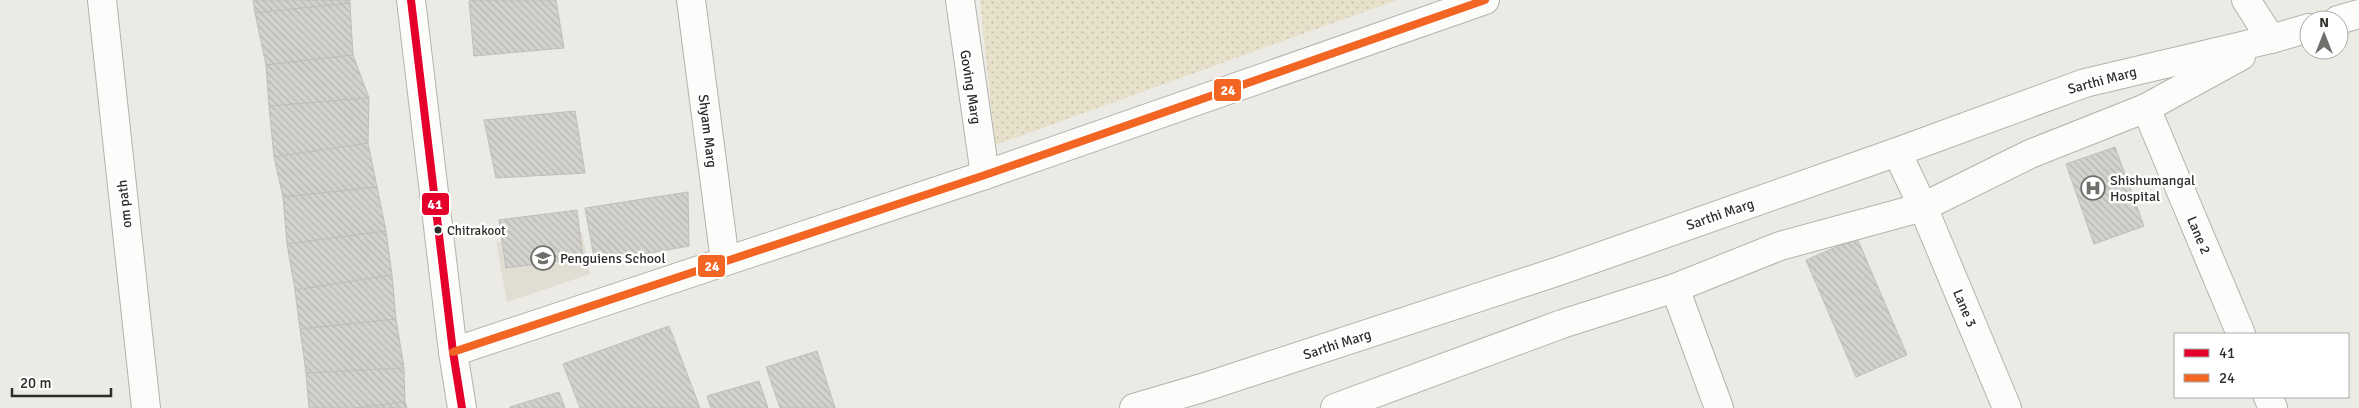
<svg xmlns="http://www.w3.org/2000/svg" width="2359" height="408" viewBox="0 0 2359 408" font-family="Signika,sans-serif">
<defs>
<pattern id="park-dots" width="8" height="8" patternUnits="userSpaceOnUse" patternTransform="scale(1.25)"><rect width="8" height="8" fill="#e7e0cb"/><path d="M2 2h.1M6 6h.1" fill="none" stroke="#c6c0ae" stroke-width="1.8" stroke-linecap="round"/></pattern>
<pattern id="building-back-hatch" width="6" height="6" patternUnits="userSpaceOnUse" patternTransform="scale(1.25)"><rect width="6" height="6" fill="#d3d2ce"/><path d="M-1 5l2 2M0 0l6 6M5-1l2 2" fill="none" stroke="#b5b5b1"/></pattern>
</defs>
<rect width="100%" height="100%" fill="#ebeae5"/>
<path fill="#e1ddd2" d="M582 232 590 274 507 302 496 242Z"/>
<path fill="url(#park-dots)" d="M980 0H1397L995 145Z"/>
<g fill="url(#building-back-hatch)" stroke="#bfbeba">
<path d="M253 0H350V3L255 13Z"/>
<path d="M477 0H556L564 48 474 56 469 1Z"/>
<path d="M350 3 353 55 266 65 255 13Z"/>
<path d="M353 55 369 98 269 106 266 65Z"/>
<path d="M369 98 368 143 274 157 269 106Z"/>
<path d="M575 111 585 173 496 178 484 120Z"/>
<path d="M368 143 377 187 283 197 274 157Z"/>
<path d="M2115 147 2144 226 2094 244 2066 164Z"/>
<path d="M377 187 386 231 287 244 283 197Z"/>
<path d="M688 192 689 246 595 263 585 208Z"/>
<path d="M577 210 583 258 506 268 499 220Z"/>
<path d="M386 231 392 275 295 290 287 244Z"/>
<path d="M1857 238 1907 355 1856 377 1806 260Z"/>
<path d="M392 275 396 319 300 329 295 290Z"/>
<path d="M396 319 404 368 306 373 300 329Z"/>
<path d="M669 326 700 408H580L563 364Z"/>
<path d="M817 351 835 408H780L766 367Z"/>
<path d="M404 368 405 402 354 408H309L306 373Z"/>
<path d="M759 381 768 408H711L707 396Z"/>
<path d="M559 392 565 408H510V407Z"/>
<path d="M405 402 407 408H354Z"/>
</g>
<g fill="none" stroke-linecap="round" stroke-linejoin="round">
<g stroke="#b3b2af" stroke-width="30">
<g id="minor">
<path d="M102 0 146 408"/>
<path d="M691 0 725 261"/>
<path d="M960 0 985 175"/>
<path d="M2246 0 2271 39"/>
<path d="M2146 108 2241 334"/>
<path d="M1923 207 2007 408"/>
<path d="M1675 288 1719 408"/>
<path d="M453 352 985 175 1485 0"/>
<path d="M2268 397 2273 408"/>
</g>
</g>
<g stroke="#b3b2af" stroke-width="30">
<g id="tertiary">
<path d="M411 0 453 352 462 408"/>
<path d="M2338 20 2359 14"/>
<path d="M1897 152 1923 207"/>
<path d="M1134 408 1202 388 1559 271 1897 152 2085 83 2271 39 2309 28"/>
<path d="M1335 408 1562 324 1675 288 1780 246 1923 207 2030 154 2146 108 2241 56"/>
</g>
</g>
<use href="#minor" stroke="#fcfcfb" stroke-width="28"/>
<use href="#tertiary" stroke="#fcfcfb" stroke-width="28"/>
<g stroke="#fff" stroke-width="11">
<path id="bus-1" d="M411 0 453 352 462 408"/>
</g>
<g stroke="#fff" stroke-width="11">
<path id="bus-2" d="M453 352 985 175 1485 0"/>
</g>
<use href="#bus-1" stroke="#e4002b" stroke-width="8"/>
<use href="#bus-2" stroke="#f26522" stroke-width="8"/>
</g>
<defs>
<g id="hospital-ring" transform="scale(1.25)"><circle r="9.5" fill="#fff" stroke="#716f6b" stroke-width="1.5"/><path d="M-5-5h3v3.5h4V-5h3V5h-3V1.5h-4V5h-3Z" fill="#716f6b"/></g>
<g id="school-ring" transform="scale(1.25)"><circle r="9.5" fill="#fff" stroke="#716f6b" stroke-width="1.5"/><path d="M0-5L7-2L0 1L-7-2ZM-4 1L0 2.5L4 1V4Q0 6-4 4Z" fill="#716f6b"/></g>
</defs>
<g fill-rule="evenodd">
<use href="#hospital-ring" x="2093" y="188"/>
<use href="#school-ring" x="543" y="258"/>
</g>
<circle fill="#2f2d2a" stroke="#fff" stroke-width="2" cx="438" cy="230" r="4.5"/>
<g text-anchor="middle" stroke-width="5" stroke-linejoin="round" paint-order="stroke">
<g font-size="13" fill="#2f2d2a" stroke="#fff" text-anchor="start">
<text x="447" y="235">Chitrakoot</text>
</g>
<g font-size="14" fill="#2f2d2a" stroke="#fff">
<text transform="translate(2102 80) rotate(-15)" y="5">Sarthi Marg</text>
<text transform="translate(971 87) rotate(81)" y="5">Goving Marg</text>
<text transform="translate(708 131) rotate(83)" y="5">Shyam Marg</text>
<text transform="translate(124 204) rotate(-96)" y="5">om path</text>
<text transform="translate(1720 214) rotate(-19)" y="5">Sarthi Marg</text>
<text transform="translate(2199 235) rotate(67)" y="5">Lane 2</text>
<text transform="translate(1965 308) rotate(67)" y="5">Lane 3</text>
<text transform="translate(1337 344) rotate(-18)" y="5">Sarthi Marg</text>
</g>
<g font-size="14" fill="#2f2d2a" stroke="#fff" text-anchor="start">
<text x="2110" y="185">Shishumangal<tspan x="2110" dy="16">Hospital</tspan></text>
<text x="560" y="263">Penguiens School</text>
</g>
</g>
<g stroke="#fff" stroke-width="2">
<rect x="1213" y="78" width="29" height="24" rx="5" fill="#f26522"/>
<rect x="421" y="192" width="29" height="24" rx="5" fill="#e4002b"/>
<rect x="697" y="254" width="29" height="24" rx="5" fill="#f26522"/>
</g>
<g font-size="14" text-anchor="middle" font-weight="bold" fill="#fff">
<text x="1228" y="95">24</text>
<text x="435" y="209">41</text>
<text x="712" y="271">24</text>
</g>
<rect x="2174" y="333" width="175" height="65" fill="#ffffff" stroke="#acabaa"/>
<rect x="2184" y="349" width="25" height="8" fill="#e4002b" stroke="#acabaa"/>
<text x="2219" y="358" font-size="15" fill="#2f2d2a">41</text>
<rect x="2184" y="374" width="25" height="8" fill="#f26522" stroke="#acabaa"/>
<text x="2219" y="383" font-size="15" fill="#2f2d2a">24</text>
<g transform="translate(2324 35)"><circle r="24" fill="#ffffff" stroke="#acabaa"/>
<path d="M0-4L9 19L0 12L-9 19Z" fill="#716f6b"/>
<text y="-8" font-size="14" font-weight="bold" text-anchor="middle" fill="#2f2d2a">N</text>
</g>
<path d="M12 388v8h99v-8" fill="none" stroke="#2f2d2a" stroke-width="2.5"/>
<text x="20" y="388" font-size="15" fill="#2f2d2a" stroke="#ffffff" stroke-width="4" paint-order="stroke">20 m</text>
</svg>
